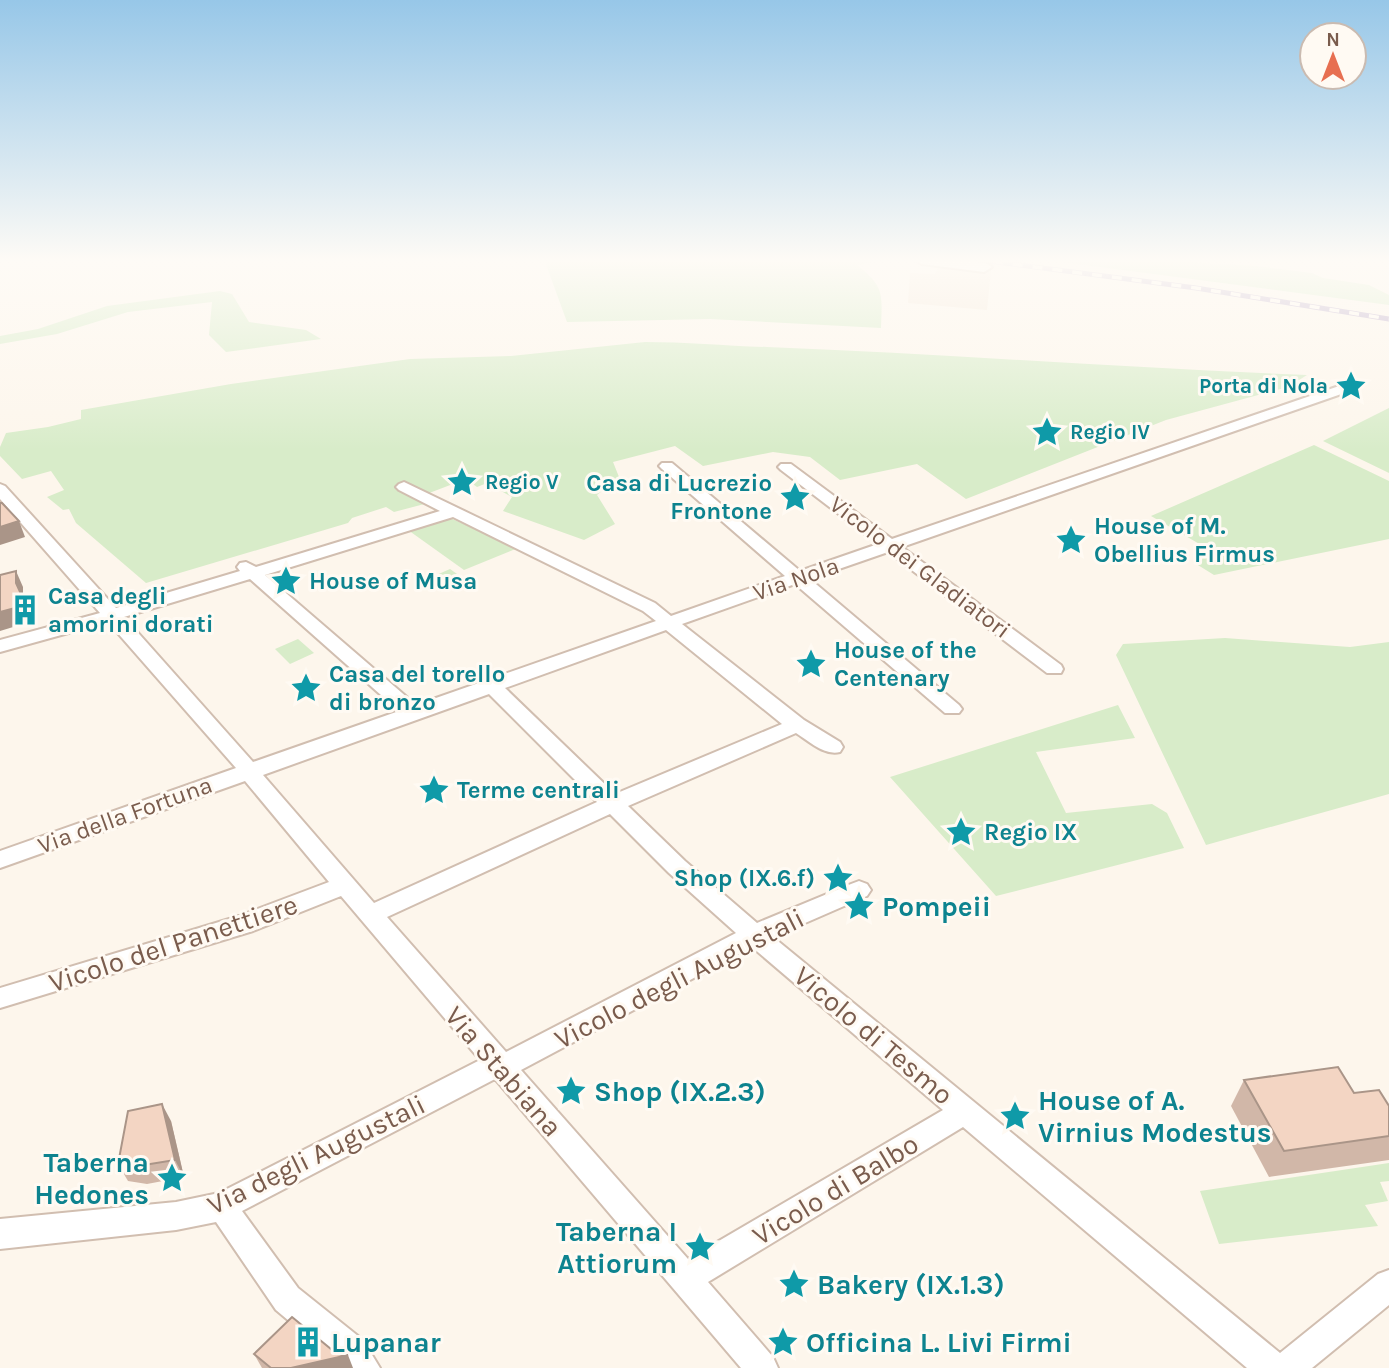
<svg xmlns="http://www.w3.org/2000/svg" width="1389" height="1368" viewBox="0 0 1389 1368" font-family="Karla,sans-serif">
<rect width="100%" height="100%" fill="#fdf6ec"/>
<path fill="#f5e8da" d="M939 265 991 270 987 310 908 303 910 273 935 274Z"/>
<g fill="#d8ecc9">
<path d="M544 259H890L857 265C885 287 882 294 881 328L710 319 567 322Z"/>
<path d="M1039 259H1137L1257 266 1312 273 1323 278 1369 285 1389 295V305Z"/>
<path d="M220 291 232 294 249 322 306 330 321 339 226 352 209 335 212 302 128 312 57 334 0 344V336L38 329 107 306Z"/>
<path d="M645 342C686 342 726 346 767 347 947 354 1127 368 1307 375L1288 387 1166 420 966 499 917 464 840 480 810 457 773 452 703 466 675 446 613 462 619 477 597 495 615 524 584 540 503 511 512 497 487 483 477 487 466 479 424 495 432 502 394 512 386 507 352 518 348 523 146 583 76 523 69 509 63 510 47 497 64 490 51 471 22 479 0 456V447L6 433 48 427 81 419V410L231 384 410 359 511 356Z"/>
<path d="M1389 408V473L1323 441Z"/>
<path d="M1314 445 1389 481V539L1214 575 1193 562 1215 553 1151 516Z"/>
<path d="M450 518 518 548 464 570 408 530Z"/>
<path d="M450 569 467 581 441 592 425 580Z"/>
<path d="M1225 638 1350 647 1389 642V794L1206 845 1116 655 1123 644Z"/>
<path d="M298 639 314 653 290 664 275 649Z"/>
<path d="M1118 705 1135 738 1036 752 1066 813 1152 804 1167 813 1184 848 996 896 890 777Z"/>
<path d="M1389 1163V1181L1380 1182 1388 1201 1365 1205 1378 1226 1219 1244 1200 1191Z"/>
</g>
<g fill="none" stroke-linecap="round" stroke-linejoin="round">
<g stroke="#d1beb0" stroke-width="4">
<path id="pedestrian" d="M1342 385 1349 389 1347 392 902 547 1061 665 1063 669 1061 673H1047L888 552 810 579 959 705 962 709 959 713H945L795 584 682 624 804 720 840 742 843 747 840 752C824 756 809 741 796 733L628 806 685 861 757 923 851 884 859 881 867 884 871 890 867 896 773 937 1280 1353 1378 1274 1389 1270V1305L1312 1368H1247L963 1127 708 1282 773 1357 778 1368H741L495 1079 242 1211 298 1288 363 1340 380 1368H345L276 1310 216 1222 176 1230 0 1249V1219L176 1202 219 1193 480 1060 341 896 253 931 0 1008V988L239 916 329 882 245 781 0 868V851L236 768 108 622 0 652V640L100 613 0 499V484L5 486 116 608 240 571 237 567 240 563 246 562 256 567 440 511 399 490 396 487 399 484 404 482 655 603 671 616 785 576 662 469 659 466 662 463H672L800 571 878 544 781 470 778 467 781 464H791L892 539ZM453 517 643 611 656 621 416 705 265 575ZM250 579 399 711 253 762 124 617ZM666 630 782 724 615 794 505 688ZM489 694 597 802 374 903 263 775ZM610 814 669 873 736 933 506 1052 387 917ZM752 947 943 1110 688 1259 521 1070Z"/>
</g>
<g stroke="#d1beb0" stroke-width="4">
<path id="minor" d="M914 259C931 258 980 256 992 267L984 272 922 264Z"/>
</g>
<use href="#pedestrian" fill="#fff" fill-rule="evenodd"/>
<use href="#minor" fill="#fff" fill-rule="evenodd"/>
<g stroke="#b9a8c9" stroke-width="5">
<path id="rail" d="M973 259 1196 288 1389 319"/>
</g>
<use href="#rail" stroke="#fffaf3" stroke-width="3.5" stroke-dasharray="10" stroke-linecap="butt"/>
</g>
<g fill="#d1b7a8">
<path d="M1244 1080 1354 1093 1389 1106V1160L1269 1177 1231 1106Z"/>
<path d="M171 1121 184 1177 147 1184 128 1181 118 1164Z"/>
<path d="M254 1354 353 1368H262Z"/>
</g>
<g fill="#aa9588">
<path d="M19 521 25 537 0 545V527Z"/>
<path d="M16 571 23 587V599L16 583Z"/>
<path d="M26 605 33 621 0 631V612Z"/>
<path d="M162 1104 171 1121 184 1177 175 1160Z"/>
<path d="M348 1355 353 1368H291Z"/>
</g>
<g fill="#f3d5c3" stroke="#aa9588" stroke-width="2">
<path d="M0 503H2L19 521 0 527Z"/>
<path d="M16 571V583L26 605 0 612V575Z"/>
<path d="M1338 1067 1354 1093 1379 1090 1389 1106V1136L1284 1151 1244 1080Z"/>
<path d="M162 1104 175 1160 138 1166 118 1164 128 1111Z"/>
<path d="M292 1317 337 1354 348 1355 291 1368H271L254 1354Z"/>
</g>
<linearGradient id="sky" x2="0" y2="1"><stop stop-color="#97c7e8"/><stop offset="0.58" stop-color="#fefbf6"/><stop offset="1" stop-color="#fefbf6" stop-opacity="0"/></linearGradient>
<rect width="1389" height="450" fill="url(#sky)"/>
<defs>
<g id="sight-bare" transform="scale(2.415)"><path d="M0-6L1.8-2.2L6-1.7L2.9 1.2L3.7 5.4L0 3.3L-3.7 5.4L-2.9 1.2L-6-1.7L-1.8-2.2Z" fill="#0f9aa8" stroke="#fffaf3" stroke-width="2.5" paint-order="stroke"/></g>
<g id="building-bare" transform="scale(2.415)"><path d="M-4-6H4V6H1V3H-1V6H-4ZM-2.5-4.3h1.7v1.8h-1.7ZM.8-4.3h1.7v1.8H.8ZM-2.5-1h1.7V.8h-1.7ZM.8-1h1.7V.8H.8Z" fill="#0f9aa8" stroke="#fffaf3" stroke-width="2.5" paint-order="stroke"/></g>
</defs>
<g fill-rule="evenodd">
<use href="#sight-bare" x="1351" y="386"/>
<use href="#sight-bare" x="1047" y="432"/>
<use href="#sight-bare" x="462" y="482"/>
<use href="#sight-bare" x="795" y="497"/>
<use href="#sight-bare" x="1071" y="540"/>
<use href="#sight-bare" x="286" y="581"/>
<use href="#building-bare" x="25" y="610"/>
<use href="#sight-bare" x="811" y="664"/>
<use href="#sight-bare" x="306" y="688"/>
<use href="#sight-bare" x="434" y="790"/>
<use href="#sight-bare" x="961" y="832"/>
<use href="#sight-bare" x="838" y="878"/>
<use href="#sight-bare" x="859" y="906"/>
<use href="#sight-bare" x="571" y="1091"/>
<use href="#sight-bare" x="1015" y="1116"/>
<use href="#sight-bare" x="172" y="1178"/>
<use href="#sight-bare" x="700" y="1247"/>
<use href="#sight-bare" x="794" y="1284"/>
<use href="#building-bare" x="308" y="1342"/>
<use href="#sight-bare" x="783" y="1342"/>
</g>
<g text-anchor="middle" stroke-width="6" stroke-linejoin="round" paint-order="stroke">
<g font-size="21" font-weight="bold" fill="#0d838f" stroke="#fffaf3" text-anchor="start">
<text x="1328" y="393" text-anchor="end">Porta di Nola</text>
<text x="1070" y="439">Regio IV</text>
<text x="485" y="489">Regio V</text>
</g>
<g font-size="24" font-weight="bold" fill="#0d838f" stroke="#fffaf3" text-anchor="start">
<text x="772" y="491" text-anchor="end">Casa di Lucrezio<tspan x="772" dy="28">Frontone</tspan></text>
<text x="1094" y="534">House of M.<tspan x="1094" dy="28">Obellius Firmus</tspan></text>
<text x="309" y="589">House of Musa</text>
<text x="48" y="604">Casa degli<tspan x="48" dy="28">amorini dorati</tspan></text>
<text x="834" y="658">House of the<tspan x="834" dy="28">Centenary</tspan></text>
<text x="329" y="682">Casa del torello<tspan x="329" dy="28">di bronzo</tspan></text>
<text x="457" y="798">Terme centrali</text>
<text x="984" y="840">Regio IX</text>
<text x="815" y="886" text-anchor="end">Shop (IX.6.f)</text>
</g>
<g font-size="24" fill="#7a5c4d" stroke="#fffaf3">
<text transform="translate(920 567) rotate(37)" y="8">Vicolo dei Gladiatori</text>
<text transform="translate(796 579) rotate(-19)" y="8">Via Nola</text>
<text transform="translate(125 815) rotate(-20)" y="8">Via della Fortuna</text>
</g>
<g font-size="28" font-weight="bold" fill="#0d838f" stroke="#fffaf3" text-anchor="start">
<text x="882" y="916">Pompeii</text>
<text x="594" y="1101">Shop (IX.2.3)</text>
<text x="1038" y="1110">House of A.<tspan x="1038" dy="32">Virnius Modestus</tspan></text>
<text x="149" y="1172" text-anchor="end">Taberna<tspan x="149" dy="32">Hedones</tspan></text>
<text x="677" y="1241" text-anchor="end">Taberna I<tspan x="677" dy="32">Attiorum</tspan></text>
<text x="817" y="1294">Bakery (IX.1.3)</text>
<text x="331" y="1352">Lupanar</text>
<text x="806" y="1352">Officina L. Livi Firmi</text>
</g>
<g font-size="28" fill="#7a5c4d" stroke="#fffaf3">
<text transform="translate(173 943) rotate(-18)" y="10">Vicolo del Panettiere</text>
<text transform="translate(679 978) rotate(-27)" y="10">Vicolo degli Augustali</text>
<text transform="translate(874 1035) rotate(40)" y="10">Vicolo di Tesmo</text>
<text transform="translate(504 1071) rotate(49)" y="10">Via Stabiana</text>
<text transform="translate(316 1154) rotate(-26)" y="10">Via degli Augustali</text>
<text transform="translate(835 1189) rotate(-31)" y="10">Vicolo di Balbo</text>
</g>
</g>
<g transform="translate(1333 56)"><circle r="33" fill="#fffaf3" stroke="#cabbb1" stroke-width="2"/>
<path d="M0-5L12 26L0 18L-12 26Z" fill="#e76f51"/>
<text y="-10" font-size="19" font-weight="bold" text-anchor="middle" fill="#7a5c4d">N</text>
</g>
</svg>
